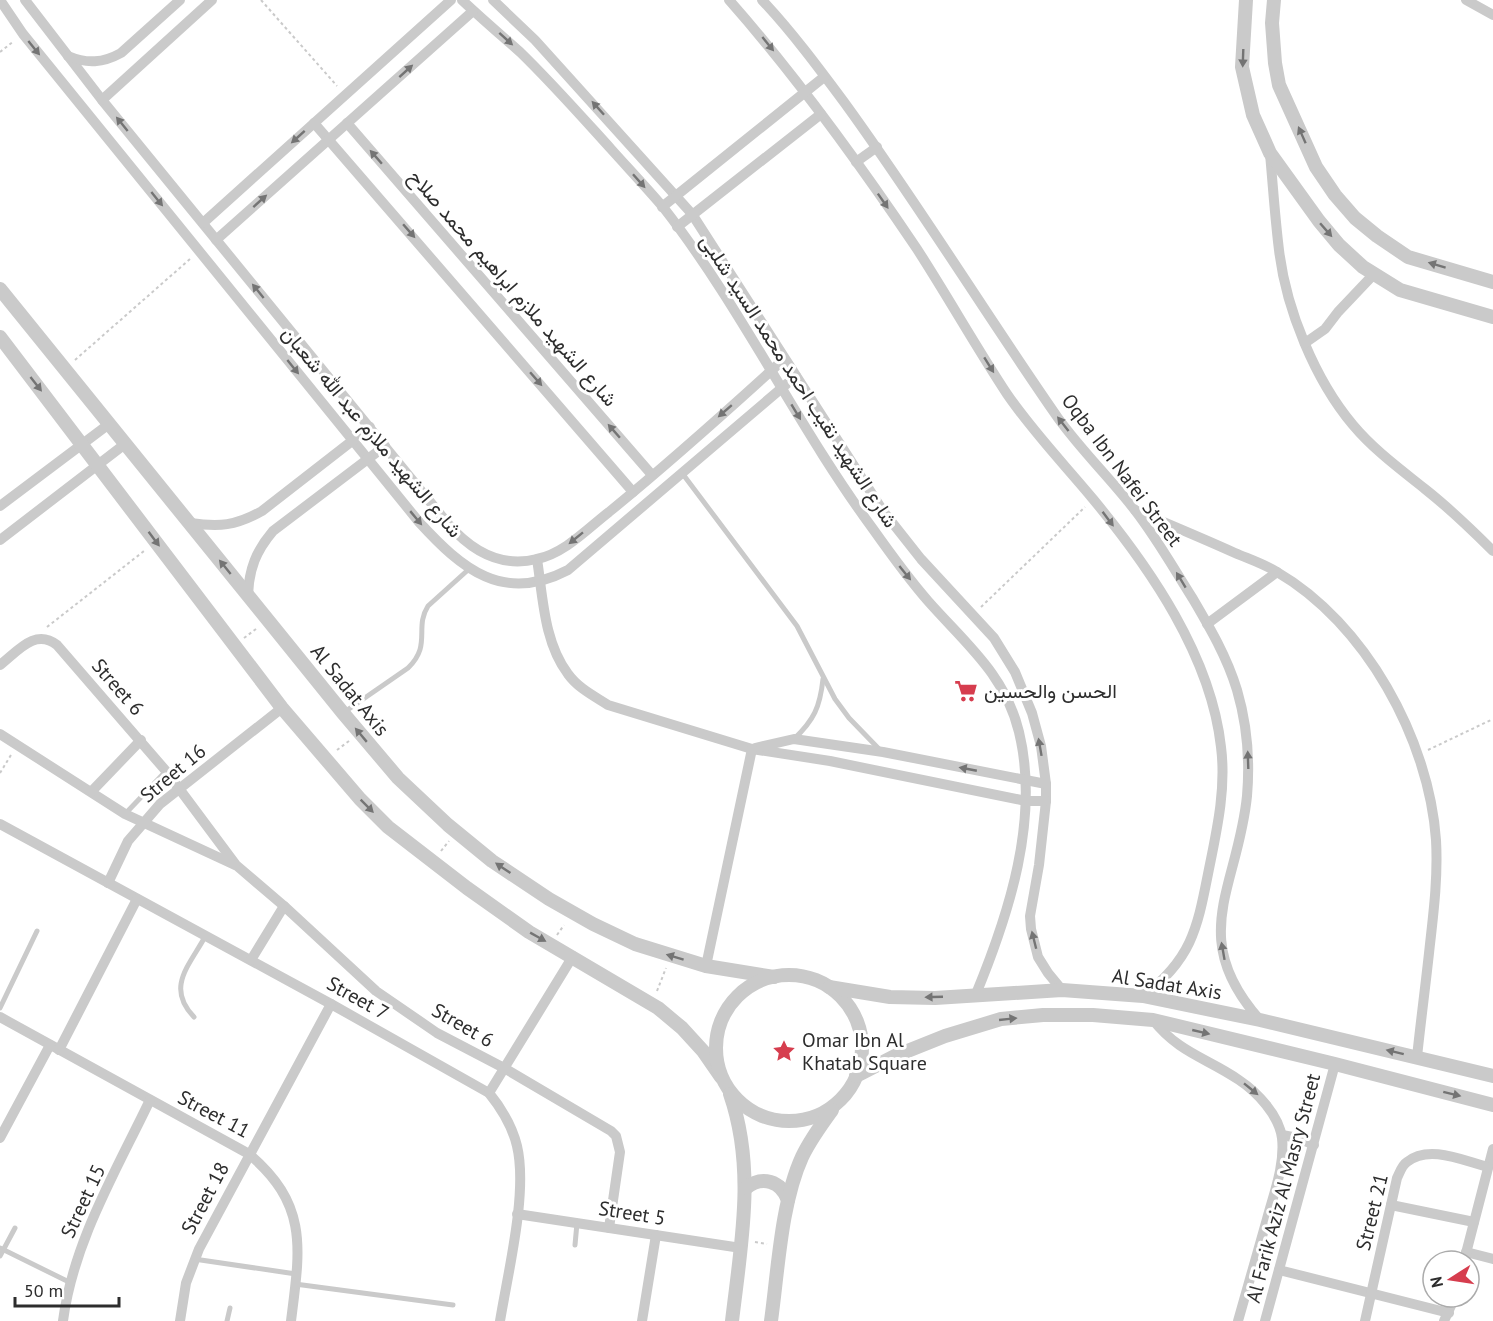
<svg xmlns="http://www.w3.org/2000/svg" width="1493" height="1321" viewBox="0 0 1493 1321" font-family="'PT Sans',Vazirmatn,sans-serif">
<rect width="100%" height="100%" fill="#fff"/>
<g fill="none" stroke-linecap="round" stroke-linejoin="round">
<g stroke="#cacaca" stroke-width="2" stroke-dasharray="3 3" stroke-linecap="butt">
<path d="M261 0 337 86"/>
<path d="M0 52 14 41"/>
<path d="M75 360 190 259"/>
<path d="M981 607 1085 507"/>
<path d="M47 627 144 551"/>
<path d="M244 638 256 629"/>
<path d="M337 750 349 741"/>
<path d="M1428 750 1493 719"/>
<path d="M0 773 11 755"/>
<path d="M441 851 449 841"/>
<path d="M557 935 564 925"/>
<path d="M657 991 666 968"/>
<path d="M755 1242 767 1244"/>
</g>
<g stroke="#cacaca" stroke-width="5">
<path d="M682 473 797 626 835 699 849 718 879 749"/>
<path d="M343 713 408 668C432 645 414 628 428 606L469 569"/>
<path d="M794 739C814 720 820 707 823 679"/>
<path d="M125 814 166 771"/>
<path d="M0 1008 37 931"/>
<path d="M194 1017C165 987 190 965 206 935"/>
<path d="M575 1245 577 1223"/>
<path d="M0 1248 69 1282"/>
<path d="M0 1256 15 1228"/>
<path d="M194 1259 296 1274"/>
<path d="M295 1284 453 1305"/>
<path d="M227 1321 230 1308"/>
</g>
<g stroke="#cacaca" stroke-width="10">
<path d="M0 0 23 34 419 522C462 569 503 604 568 570L796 376"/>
<path d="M25 0 102 100 449 525C472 551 501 568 537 559 565 553 587 529 609 512 669 463 727 411 784 359"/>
<path d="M462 0C481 18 501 35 520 52 552 83 581 116 611 149 628 168 646 187 663 207 742 308 797 426 873 529 890 553 908 578 928 601 965 643 1005 674 1019 732 1040 819 1009 914 976 994"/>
<path d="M493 0 535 40 692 214 883 511 921 559 994 638 1015 672 1032 713 1041 746 1046 784V801L1039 865 1030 916 1031 929 1038 957 1048 973 1062 990"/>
<path d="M729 0C798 78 859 163 917 249 948 297 976 347 1007 394 1033 432 1064 464 1093 499 1150 568 1211 656 1221 747 1226 786 1218 825 1210 864 1198 923 1195 957 1143 996"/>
<path d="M762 0C792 32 818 67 844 102 919 205 985 313 1058 418 1081 450 1110 478 1134 509 1156 537 1174 569 1193 599 1210 628 1227 657 1237 690 1247 724 1250 761 1247 796 1238 887 1186 937 1260 1020"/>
<path d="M1466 0 1493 15"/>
<path d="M68 56C87 64 103 63 121 53L180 0"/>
<path d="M102 100 212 0"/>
<path d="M314 123 633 492"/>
<path d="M347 123 652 475"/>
<path d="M1270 154C1273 186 1275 218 1279 250 1286 309 1315 380 1353 425 1374 450 1400 469 1425 489 1449 508 1471 529 1493 551"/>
<path d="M856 162 877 147"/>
<path d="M662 207 824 77"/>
<path d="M203 223 451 0"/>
<path d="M677 227 821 114"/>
<path d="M216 240 473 11"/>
<path d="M1305 343 1325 329 1338 312 1374 274"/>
<path d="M0 506 109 424"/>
<path d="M1135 510C1168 524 1202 538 1235 553 1249 559 1264 564 1277 572 1365 623 1429 739 1436 840 1438 875 1434 909 1430 944 1426 982 1421 1019 1417 1057"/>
<path d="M190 523C219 527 236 526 262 511L370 427"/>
<path d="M0 540 125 444"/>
<path d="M537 559C543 598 544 642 568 674 578 688 594 696 608 705L752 749 830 761 1026 801H1046"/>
<path d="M248 595C249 569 256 551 273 531L385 446"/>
<path d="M1207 624 1277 572"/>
<path d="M0 665C18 651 35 628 57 645L166 771 236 865 284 906 376 991 437 1033 504 1068 611 1131 616 1136 620 1152 609 1228"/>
<path d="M0 734 125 814 235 865"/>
<path d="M755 748 794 739 883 752 1046 784"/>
<path d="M92 791 141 740"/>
<path d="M0 824 331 1004 489 1093C502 1109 512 1125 517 1146 528 1192 508 1272 500 1321"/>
<path d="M108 883 128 841 160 804 282 708"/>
<path d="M251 960 284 906"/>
<path d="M706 966 752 749"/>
<path d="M0 1017 249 1154C309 1205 300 1249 291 1321"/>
<path d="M1153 1020C1179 1053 1207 1058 1239 1080 1257 1092 1279 1115 1282 1138 1285 1165 1274 1193 1267 1219 1257 1253 1248 1287 1238 1321"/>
<path d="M59 1050 137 899"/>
<path d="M489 1093 573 956"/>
<path d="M1282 1135 1298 1138 1314 1145"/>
<path d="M0 1138 50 1045"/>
<path d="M1391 1205 1474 1222"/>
<path d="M517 1214 741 1248"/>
<path d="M1466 1252 1493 1259"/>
<path d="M1464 1261 1493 1149"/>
<path d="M1279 1270 1449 1313"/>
<path d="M63 1321C73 1243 116 1171 150 1100"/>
<path d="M180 1321 186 1283 199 1249 331 1004"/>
<path d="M642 1321 656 1235"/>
<path d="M1265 1321 1335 1064"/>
<path d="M1365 1321 1397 1178C1400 1172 1402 1165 1407 1162 1429 1144 1464 1161 1488 1167"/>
<path d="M1444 1321 1455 1297"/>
</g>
<g stroke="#cacaca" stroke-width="14">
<path d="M1246 0 1242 67 1253 115 1270 153 1319 221 1339 245 1363 267 1400 290 1493 317"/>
<path d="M1274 0 1272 23 1275 63 1279 85 1316 167 1335 195 1355 218 1377 236 1408 257 1493 282"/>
<path d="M0 289 343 713 398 778 448 825 492 861 549 899 593 924 635 944 706 966 774 977"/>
<path d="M0 337 282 708 360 799 388 827 467 888 529 932 658 1008 682 1028 703 1051 721 1077"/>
<circle cx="789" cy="1048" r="73"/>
<path d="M829 987 890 997 935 998 1062 990 1143 996 1260 1020 1493 1076"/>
<path d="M856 1076 895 1056 945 1036 1001 1019 1043 1015H1093L1153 1020 1335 1064 1493 1105"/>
<path d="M730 1094C756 1169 741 1244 732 1321"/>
<path d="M746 1188C762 1175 781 1181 788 1200"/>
<path d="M771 1321C778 1271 781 1203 802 1157 810 1140 821 1125 832 1110"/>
</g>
</g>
<defs><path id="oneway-solid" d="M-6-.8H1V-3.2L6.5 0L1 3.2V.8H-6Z" transform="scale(1.5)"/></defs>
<g fill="#747474">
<use href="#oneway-solid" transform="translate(506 39) rotate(42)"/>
<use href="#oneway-solid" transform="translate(768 44) rotate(51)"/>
<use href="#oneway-solid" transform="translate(34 48) rotate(51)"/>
<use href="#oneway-solid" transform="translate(1243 58) rotate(92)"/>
<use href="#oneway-solid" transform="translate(406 71) rotate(-42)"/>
<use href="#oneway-solid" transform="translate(598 108) rotate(-132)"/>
<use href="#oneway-solid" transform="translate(122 124) rotate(-129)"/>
<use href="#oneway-solid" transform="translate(1302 135) rotate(-114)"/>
<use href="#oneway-solid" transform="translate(298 137) rotate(138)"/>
<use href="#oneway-solid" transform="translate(376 157) rotate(-131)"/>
<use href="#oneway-solid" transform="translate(639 181) rotate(48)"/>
<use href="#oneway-solid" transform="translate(157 199) rotate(51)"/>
<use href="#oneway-solid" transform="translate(260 201) rotate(-42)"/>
<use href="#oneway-solid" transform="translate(883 201) rotate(55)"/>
<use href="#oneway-solid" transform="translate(1326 230) rotate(49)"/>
<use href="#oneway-solid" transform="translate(409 231) rotate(49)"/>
<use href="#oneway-solid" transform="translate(1437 265) rotate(-163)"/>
<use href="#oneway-solid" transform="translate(258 291) rotate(-129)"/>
<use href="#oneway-solid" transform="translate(989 365) rotate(58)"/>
<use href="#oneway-solid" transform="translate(293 367) rotate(51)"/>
<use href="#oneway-solid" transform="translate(536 379) rotate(49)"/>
<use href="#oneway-solid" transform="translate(36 384) rotate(52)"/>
<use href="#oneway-solid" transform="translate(725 411) rotate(139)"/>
<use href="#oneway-solid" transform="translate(796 412) rotate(59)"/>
<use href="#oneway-solid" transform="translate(1063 424) rotate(-128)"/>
<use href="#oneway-solid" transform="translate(614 431) rotate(-131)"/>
<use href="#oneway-solid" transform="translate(416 518) rotate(50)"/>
<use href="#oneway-solid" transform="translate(1108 519) rotate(53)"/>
<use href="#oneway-solid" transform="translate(576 538) rotate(141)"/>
<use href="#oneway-solid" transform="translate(154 539) rotate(53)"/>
<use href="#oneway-solid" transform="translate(225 567) rotate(-129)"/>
<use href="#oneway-solid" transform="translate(905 573) rotate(51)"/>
<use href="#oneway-solid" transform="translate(1181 580) rotate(-121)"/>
<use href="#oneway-solid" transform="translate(361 735) rotate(-130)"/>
<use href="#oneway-solid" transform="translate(1040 747) rotate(-100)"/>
<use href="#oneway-solid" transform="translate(1248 760) rotate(-92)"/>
<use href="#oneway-solid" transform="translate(968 769) rotate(-169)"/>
<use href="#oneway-solid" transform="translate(367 806) rotate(45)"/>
<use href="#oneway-solid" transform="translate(503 868) rotate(-146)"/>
<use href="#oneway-solid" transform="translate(538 937) rotate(29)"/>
<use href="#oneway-solid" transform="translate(1034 940) rotate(-104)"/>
<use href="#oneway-solid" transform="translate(1223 951) rotate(-100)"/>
<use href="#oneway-solid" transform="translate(675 957) rotate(-163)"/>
<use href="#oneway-solid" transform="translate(934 997) rotate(178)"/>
<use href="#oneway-solid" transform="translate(1008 1019) rotate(-6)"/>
<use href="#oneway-solid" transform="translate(1201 1032) rotate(13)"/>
<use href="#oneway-solid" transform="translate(1395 1052) rotate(-166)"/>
<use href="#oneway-solid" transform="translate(1251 1089) rotate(39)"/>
<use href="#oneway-solid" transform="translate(1452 1094) rotate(14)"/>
</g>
<defs>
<g id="supermarket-bare" transform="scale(1.8)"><path d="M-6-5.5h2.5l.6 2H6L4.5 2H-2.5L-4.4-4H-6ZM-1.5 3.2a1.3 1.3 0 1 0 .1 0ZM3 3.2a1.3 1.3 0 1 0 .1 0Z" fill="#d63d4e" stroke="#fff" stroke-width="2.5" paint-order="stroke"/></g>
<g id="sight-bare" transform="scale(1.8)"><path d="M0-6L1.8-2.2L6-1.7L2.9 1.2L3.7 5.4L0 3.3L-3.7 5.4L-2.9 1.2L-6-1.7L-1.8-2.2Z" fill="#d63d4e" stroke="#fff" stroke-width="2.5" paint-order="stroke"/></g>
</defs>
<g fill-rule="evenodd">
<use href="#supermarket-bare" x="966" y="691"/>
<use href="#sight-bare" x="784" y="1051"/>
</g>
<g text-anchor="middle" stroke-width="6" stroke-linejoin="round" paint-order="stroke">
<g font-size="20" fill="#2d2d2d" stroke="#fff">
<text transform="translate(513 288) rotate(49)" y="7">شارع الشهيد ملازم ابراهيم محمد صلاح</text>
<text transform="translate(799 381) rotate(57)" y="7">شارع الشهيد نقيب احمد محمد السيد شلبى</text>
<text transform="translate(372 432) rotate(50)" y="7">شارع الشهيد ملازم عبد الله شعبان</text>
<text transform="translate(1122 470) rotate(53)" y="7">Oqba Ibn Nafei Street</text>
<text transform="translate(118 687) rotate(49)" y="7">Street 6</text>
<text transform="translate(350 690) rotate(51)" y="7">Al Sadat Axis</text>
<text transform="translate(173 773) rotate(-40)" y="7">Street 16</text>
<text transform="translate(1167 984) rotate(9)" y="7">Al Sadat Axis</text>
<text transform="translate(358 998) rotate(29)" y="7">Street 7</text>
<text transform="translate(463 1025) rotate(30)" y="7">Street 6</text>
<text transform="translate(214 1114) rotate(28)" y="7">Street 11</text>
<text transform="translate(1283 1188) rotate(-75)" y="7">Al Farik Aziz Al Masry Street</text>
<text transform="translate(205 1198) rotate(-62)" y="7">Street 18</text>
<text transform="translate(83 1201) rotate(-65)" y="7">Street 15</text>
<text transform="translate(1372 1212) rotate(-76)" y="7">Street 21</text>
<text transform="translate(632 1213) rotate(9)" y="7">Street 5</text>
</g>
<g font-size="20" fill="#2d2d2d" stroke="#fff" text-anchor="start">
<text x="984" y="698">الحسن والحسين</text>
<text x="802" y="1047">Omar Ibn Al<tspan x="802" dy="23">Khatab Square</tspan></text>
</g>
</g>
<g transform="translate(1451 1279) rotate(258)"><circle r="28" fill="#ffffff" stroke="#ababab" stroke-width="1.5"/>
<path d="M0-4.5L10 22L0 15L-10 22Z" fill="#d63d4e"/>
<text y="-9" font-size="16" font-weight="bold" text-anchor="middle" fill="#2d2d2d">N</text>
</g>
<path d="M15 1297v9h104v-9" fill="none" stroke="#2d2d2d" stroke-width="3"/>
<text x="24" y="1297" font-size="18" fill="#2d2d2d" stroke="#ffffff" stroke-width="4.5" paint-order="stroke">50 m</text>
</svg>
